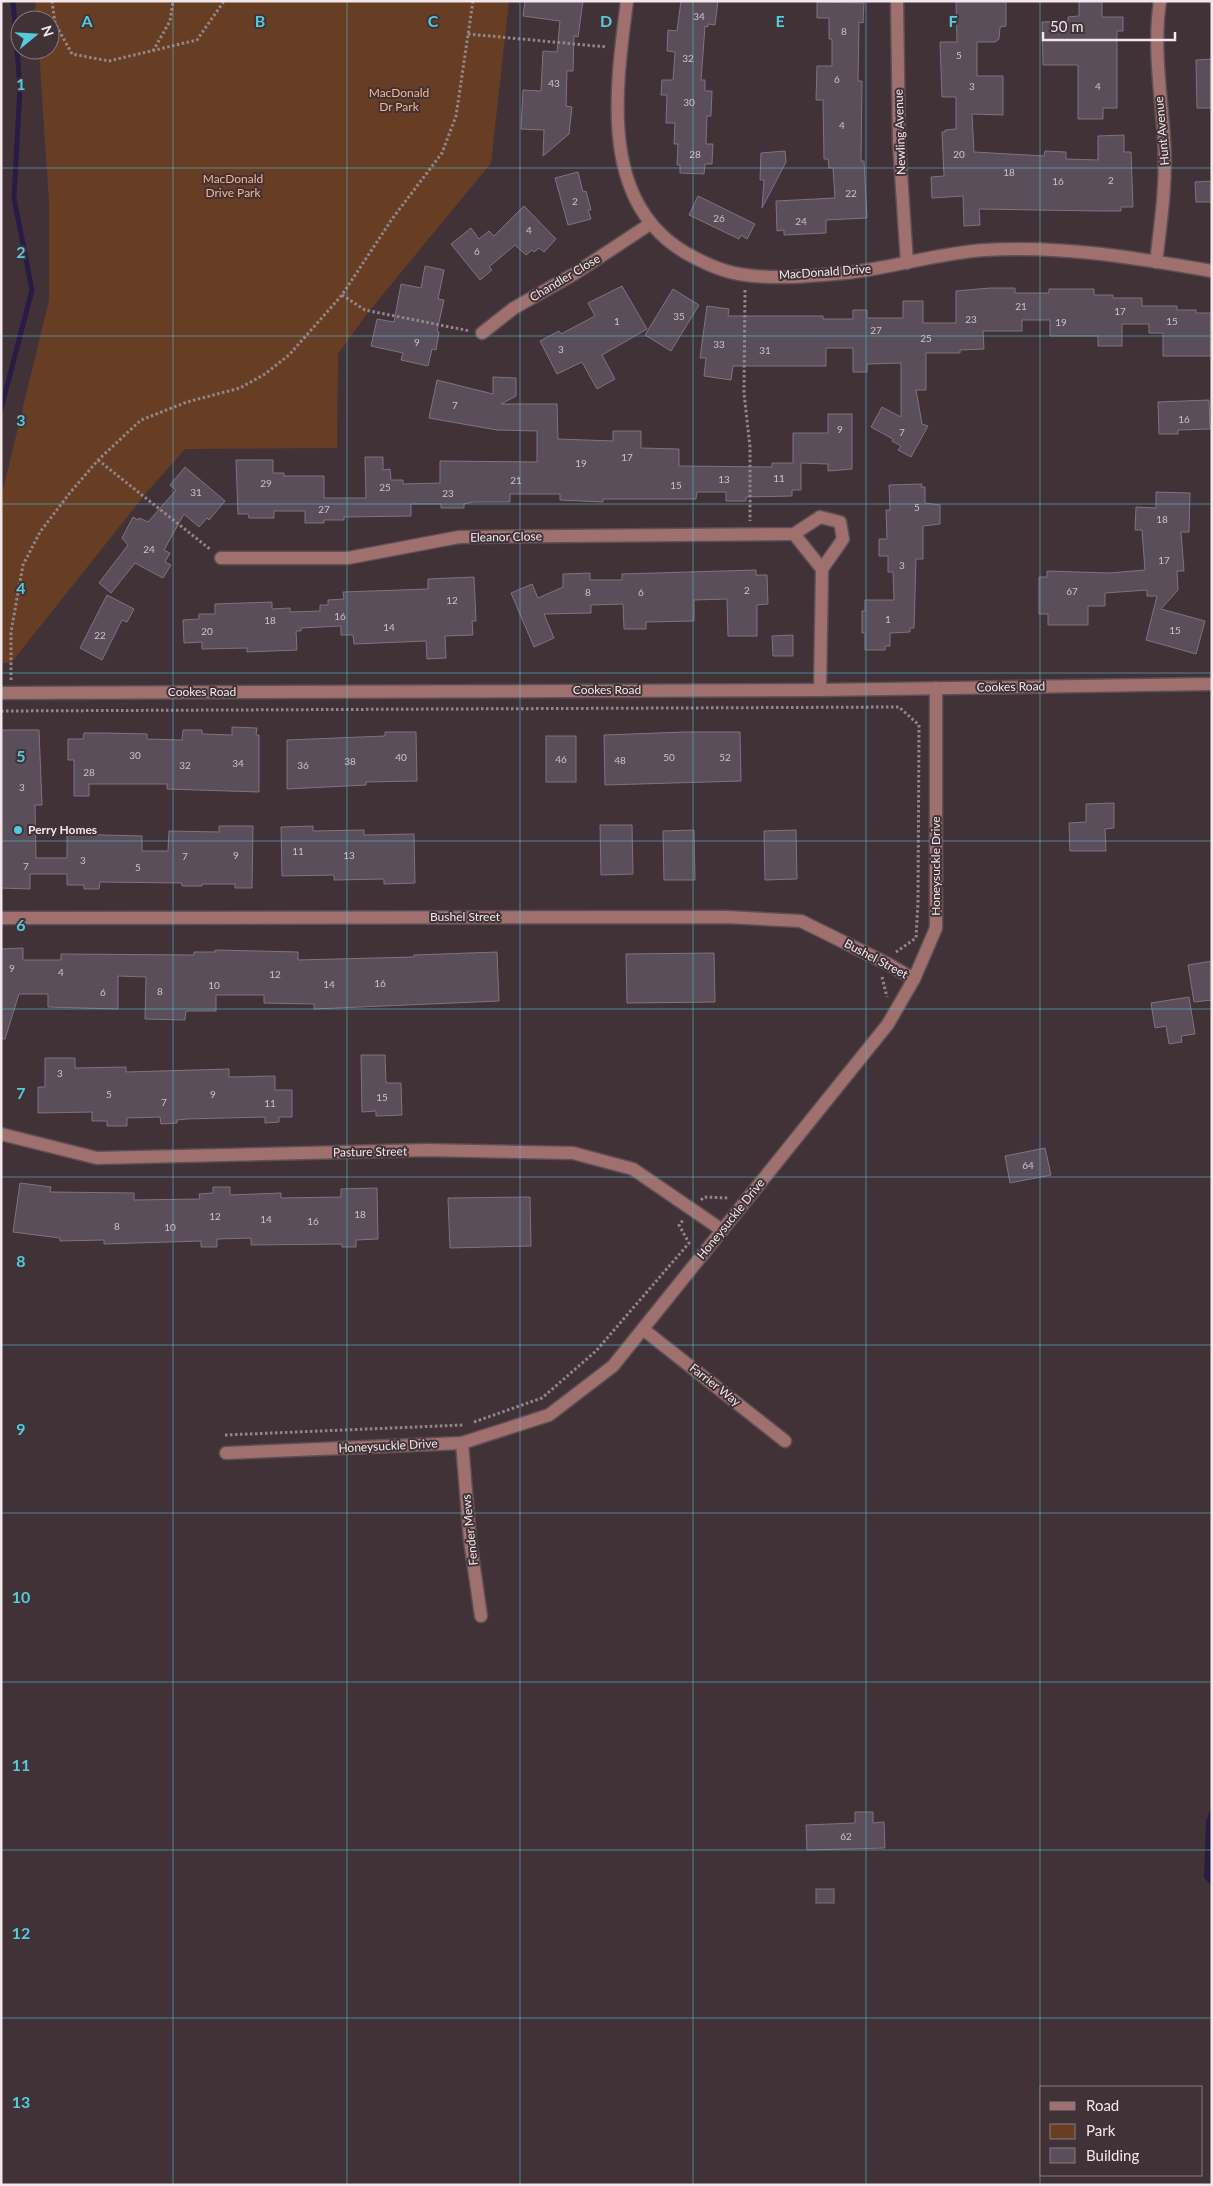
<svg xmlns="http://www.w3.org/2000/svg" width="1213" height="2186" viewBox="0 0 1213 2186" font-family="Lato,sans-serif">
<rect width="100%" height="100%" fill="#413238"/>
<path fill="#673e23" d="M35 1H509L491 163 366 315 338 354 337 448 185 449 147 492 11 663H1V498L49 300V202L39 50H50V20H36Z"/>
<path fill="#291c44" d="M1212 1807V1886L1204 1878 1206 1821Z"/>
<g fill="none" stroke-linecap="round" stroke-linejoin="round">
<path stroke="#291c44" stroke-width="5" d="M1 409 32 290 14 198 20 87 13 1"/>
</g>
<g fill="#594e5a" stroke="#7f737f">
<path d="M525 1H583L578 37 574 36 573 71H567L566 106 572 107 569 134 543 156 544 130 521 129 523 90 541 91 543 51 557 52 560 21 523 16Z"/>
<path d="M681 1H718L715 25 708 24V27L705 26 701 80H705V91H712L711 116H707L706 144H713L712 164H705L704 174 680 173V165H677L678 144H674L675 123H666L667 95H661L662 80H673L675 52 667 51 668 30 677 31Z"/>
<path d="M956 1H1006V26L1000 27 999 39 995 42H977V76H1003V115L972 114 974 152 1044 156 1045 151 1066 152V159L1098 160V136L1124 135V152H1131L1133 207H1121V211H1099L979 209 980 225 964 226 963 196 932 198 931 177 944 176 942 132H945V130L956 129V97H942L940 42H957Z"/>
<path d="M1079 1H1102V17H1123V31H1117V108H1103V119H1078V65H1043L1042 22 1068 21V17L1079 16Z"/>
<path d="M817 2 864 3 863 23 859 22 858 81H862L861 161H864L867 218 826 220V233L784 235V230L777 231 776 201 835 198 833 168H829L828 159H824L823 100H816L817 66H832V39H829V18H817Z"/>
<path d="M1212 59V108H1197L1196 60Z"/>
<path d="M785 151 786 162 762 208 764 180H760L761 153Z"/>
<path d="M578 172 583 192 586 191 591 210H588L591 219 568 225 555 178Z"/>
<path d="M1212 181V202H1196L1195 182Z"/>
<path d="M698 196 755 224 747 239 741 235 739 239 689 215Z"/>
<path d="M524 206 556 239 544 252 539 248 534 252 532 250 526 255 515 245 489 267 492 270 480 280 451 244 471 228 479 239 489 231 494 236Z"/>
<path d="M425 266 444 270 438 299 444 300 437 331 439 332 436 350 432 349 428 366 401 360 403 353 371 346 377 319 394 322 401 284 421 288Z"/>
<path d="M622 286 647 329 602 355 615 379 597 389 582 362 557 374 540 341 559 331 561 334 595 316 588 303Z"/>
<path d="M990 288H1015V293H1049V289H1094V295H1113V298H1142V306H1177V310H1196V313H1212V356H1163V333H1149V324H1122V346H1098V336H1050V320H1022V331H983L984 349 960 350V353H926V390H916L922 424 928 426 911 457 898 450 901 446 892 441 893 439 871 427 882 407 901 417V363L867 364V372H853V348H826V366H733L731 380 704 376 706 358H700L707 306 729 309 728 316H823V319H853V310H867V318H903V301H923V323H956V291Z"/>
<path d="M673 289 699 305 671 351 645 335Z"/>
<path d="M493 377 516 378V396L501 404H557L558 439 613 441V431H641V448L679 449V466L772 467V463H793V433H828V414H852V469L828 471V464L801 463V490H792V496L746 497V501H726V492H697L696 499H603V502L560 500V494H510V502H473L464 504V508H441V504H411V516L344 517V520H324V523H305V511H274V518H249L248 514H238L236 460H273V473H284V476H324V498H366L365 457H383V470L390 469 391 480H403V484L440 483V461L537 462V431L497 430 429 418 437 380 493 394Z"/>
<path d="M1209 400 1210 429 1178 430V434H1159L1158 402Z"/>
<path d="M185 467 225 501 209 520 207 518 199 527 184 514 164 550 170 553 165 562 171 565 163 578 135 563 111 593 99 583 128 545 122 538 133 517 138 520 139 518 148 522 176 490 170 485Z"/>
<path d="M922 484 921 487H925V503L940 505V524L923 526V559H916L914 628H910V632L890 633V646H885V650H865V633H862V611H865V600H894L893 572H888V556H879V539H887L886 510H890L889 485Z"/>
<path d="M1156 492 1190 493 1189 532H1181L1184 571H1177L1178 590 1161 609 1205 621 1196 654 1146 640 1157 596H1147V590L1105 593V606H1088V625H1048V614H1039V577H1047V571L1109 573 1145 570 1142 530H1135L1136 507 1156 508Z"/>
<path d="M756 570V575H767L768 604 757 605V636H728L727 599 694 600V621L646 622V629H624L623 604 591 605V613L544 614 554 638 534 647 511 593 532 584 538 598 563 587V574L590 573V580H622V574Z"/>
<path d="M474 577 476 621H472L473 635 445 636 446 658 427 659 426 641 354 644 353 635H341V626L301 628V631H296L297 650 247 652V648L202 649V642L184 643 183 620 199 619V614H215V604L272 602V609L290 608V612L320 611V605H328V600L344 599 343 592 428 589V579Z"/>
<path d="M107 595 134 609 127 622 122 620 102 660 80 648Z"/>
<path d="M793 635V656H773L772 636Z"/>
<path d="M232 727 257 728 256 735H259V792L167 789V784H89V796H74V760H68V739H83L84 733H105L147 734V739L182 740 183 730H202V734L232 735Z"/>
<path d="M1 730H39L42 805H35L36 858H67V834L142 836V851H168L169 831 219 832V826H253L252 888H235V884H202V886H182V883L100 882 99 889H84V885H67V874H30V889L1 888Z"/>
<path d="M385 732H416L417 781 366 782V785L287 789V740L385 736Z"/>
<path d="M685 732H740L741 781 605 785 604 735Z"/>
<rect x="546" y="736" width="30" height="46"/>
<path d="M1114 803V828L1105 829 1106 851H1070L1069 823 1086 822V804Z"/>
<path d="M600 825H632L633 874 601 875Z"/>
<path d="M313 826V831L364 830V835L414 834 415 883 384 884V879L334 880V875L282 876 281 827Z"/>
<path d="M694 830 695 880H664L663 831Z"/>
<path d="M796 830 797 879 765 880 764 831Z"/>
<path d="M23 948V960H61V954L194 955V952H215V950L298 952V960L414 957V955L497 952 499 1001 314 1009V1004L264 1003V995H216V1011H186L185 1020 145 1019 146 977 118 976V1009L48 1007V994H19L5 1039H1V949Z"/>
<path d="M714 953 715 1002 627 1003 626 954Z"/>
<path d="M1212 961V1000L1194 1002 1188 965Z"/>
<path d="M1189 997 1195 1034 1181 1036 1182 1042 1169 1044 1166 1026 1155 1028 1151 1003Z"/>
<path d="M361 1055H385L386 1083H401L402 1115 376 1116V1111L362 1112Z"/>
<path d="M45 1058H75V1068L126 1067V1072L229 1069V1077L275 1076V1090H292V1117H279V1122L265 1123V1117L187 1119 177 1120V1123L161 1124 160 1117 127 1118V1126H107V1121H92V1112L38 1113V1087H45Z"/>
<path d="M1045 1148 1051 1175 1010 1183 1005 1156Z"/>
<path d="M20 1183 51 1187 50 1192 134 1193V1200L200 1199 199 1194 213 1193V1187H230V1195L281 1193V1198L341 1197V1189L377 1188 378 1239 356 1240V1247H342V1244L251 1245V1238L217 1239V1247H201V1241L104 1244V1240L60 1241V1238L13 1232Z"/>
<path d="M530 1197 531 1246 450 1248 448 1198Z"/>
<path d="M855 1812H873V1823L884 1822 885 1848 807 1850 806 1825 855 1823Z"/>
<rect x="816" y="1889" width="18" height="14"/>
</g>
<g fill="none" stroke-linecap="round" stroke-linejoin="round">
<g stroke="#5d4f55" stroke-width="15">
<g id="minor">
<path d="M627 1C616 87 598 202 686 253 702 262 721 271 739 274 773 280 810 276 845 273 892 268 938 253 985 250 1062 245 1137 258 1212 271"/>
<path d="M897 1 899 143 907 263"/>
<path d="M1156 262C1161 221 1167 180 1164 139 1161 92 1153 48 1160 1"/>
<path d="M482 333 514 308 574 274 650 224"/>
<path d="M794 534 822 569"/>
<path d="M221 558H348L459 537 794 534 820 517 840 522 843 539 822 569 820 690"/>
<path d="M1 693 820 690 1212 684"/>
<path d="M1 918 727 917 801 921 888 964 914 979"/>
<path d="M1 1134 97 1158 426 1150 573 1153 633 1169 722 1230"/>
<path d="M644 1330 785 1441"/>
<path d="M462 1443 470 1540 481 1616"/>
<path d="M226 1453 462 1443 549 1415 613 1366 888 1024 914 979 936 928V688"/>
</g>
</g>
<g stroke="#92868b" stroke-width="3" stroke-dasharray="2.5 2.5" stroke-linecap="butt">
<path d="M52 1 55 23 72 54 109 61 197 40 224 1"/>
<path d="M468 34 607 47"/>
<path d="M153 51 170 21 173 1"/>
<path d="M745 290 744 393 750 447V521"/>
<path d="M342 295 365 310 470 331"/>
<path d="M98 460 211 550"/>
<path d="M11 680V632L23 565 40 532 69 494 98 460 141 420 187 402 240 388 265 374 289 355 342 295 392 219 442 153 456 116 473 1"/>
<path d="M1 711 899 707 919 725 918 903 916 938 896 952"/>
<path d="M882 977 887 997"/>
<path d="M701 1200 704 1197 728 1198"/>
<path d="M474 1422 542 1398 596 1351 689 1243 679 1225 684 1219"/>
<path d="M225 1435 463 1425"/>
</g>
<use href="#minor" stroke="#9f706d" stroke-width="12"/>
</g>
<path fill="none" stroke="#53cbdb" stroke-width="1" stroke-opacity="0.55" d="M173 1V2185M347 1V2185M520 1V2185M693 1V2185M866 1V2185M1040 1V2185M1 168H1212M1 336H1212M1 504H1212M1 673H1212M1 841H1212M1 1009H1212M1 1177H1212M1 1345H1212M1 1513H1212M1 1682H1212M1 1850H1212M1 2018H1212"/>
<circle fill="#53cbdb" stroke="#413238" stroke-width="2" cx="18" cy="830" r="5"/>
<g text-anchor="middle" stroke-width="4" stroke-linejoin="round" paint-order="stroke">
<g font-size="10" fill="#ccc2c8">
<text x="699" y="20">34</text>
<text x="844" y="35">8</text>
<text x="959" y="59">5</text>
<text x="688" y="62">32</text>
<text x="837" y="83">6</text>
<text x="554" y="87">43</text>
<text x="972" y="90">3</text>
<text x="1098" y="90">4</text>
<text x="689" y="106">30</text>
<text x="842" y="129">4</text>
<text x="695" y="158">28</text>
<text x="959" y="158">20</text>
<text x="1009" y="176">18</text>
<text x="1111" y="184">2</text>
<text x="1058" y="185">16</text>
<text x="851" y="197">22</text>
<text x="575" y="205">2</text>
<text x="719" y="222">26</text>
<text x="801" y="225">24</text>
<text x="529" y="234">4</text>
<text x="477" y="255">6</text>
<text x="1021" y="310">21</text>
<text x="1120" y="315">17</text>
<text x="679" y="320">35</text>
<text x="971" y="323">23</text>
<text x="617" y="325">1</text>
<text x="1172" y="325">15</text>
<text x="1061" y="326">19</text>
<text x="876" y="334">27</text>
<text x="926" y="342">25</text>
<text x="417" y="346">9</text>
<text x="719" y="348">33</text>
<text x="561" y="353">3</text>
<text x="765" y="354">31</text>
<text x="455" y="409">7</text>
<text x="1184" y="423">16</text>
<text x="840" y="433">9</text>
<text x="902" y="436">7</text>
<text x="627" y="461">17</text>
<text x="581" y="467">19</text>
<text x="779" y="482">11</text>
<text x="724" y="483">13</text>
<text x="516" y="484">21</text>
<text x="266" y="487">29</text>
<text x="676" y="489">15</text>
<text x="385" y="491">25</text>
<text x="196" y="496">31</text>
<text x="448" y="497">23</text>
<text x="917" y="511">5</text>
<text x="324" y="513">27</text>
<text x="1162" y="523">18</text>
<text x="149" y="553">24</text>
<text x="1164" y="564">17</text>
<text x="902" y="569">3</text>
<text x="747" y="594">2</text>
<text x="1072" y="595">67</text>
<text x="588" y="596">8</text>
<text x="641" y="596">6</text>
<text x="452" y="604">12</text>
<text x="340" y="620">16</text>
<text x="888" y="623">1</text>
<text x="270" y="624">18</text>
<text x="389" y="631">14</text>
<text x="1175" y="634">15</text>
<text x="207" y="635">20</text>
<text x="100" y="639">22</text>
<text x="135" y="759">30</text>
<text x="401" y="761">40</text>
<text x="669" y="761">50</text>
<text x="725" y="761">52</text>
<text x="561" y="763">46</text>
<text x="620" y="764">48</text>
<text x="350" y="765">38</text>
<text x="238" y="767">34</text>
<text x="185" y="769">32</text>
<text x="303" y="769">36</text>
<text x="89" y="776">28</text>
<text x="22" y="791">3</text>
<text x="298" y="855">11</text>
<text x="236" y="859">9</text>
<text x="349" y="859">13</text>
<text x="185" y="860">7</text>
<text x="83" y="864">3</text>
<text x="26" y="870">7</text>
<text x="138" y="871">5</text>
<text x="12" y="972">9</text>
<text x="61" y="976">4</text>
<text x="275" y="978">12</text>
<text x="380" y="987">16</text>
<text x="329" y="988">14</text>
<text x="214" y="989">10</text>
<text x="160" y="995">8</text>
<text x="103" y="996">6</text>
<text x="60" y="1077">3</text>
<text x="109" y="1098">5</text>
<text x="213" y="1098">9</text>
<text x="382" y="1101">15</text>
<text x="164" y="1106">7</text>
<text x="270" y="1107">11</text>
<text x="1028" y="1169">64</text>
<text x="360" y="1218">18</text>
<text x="215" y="1220">12</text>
<text x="266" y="1223">14</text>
<text x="313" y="1225">16</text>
<text x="117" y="1230">8</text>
<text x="170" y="1231">10</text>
<text x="846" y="1840">62</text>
</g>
<g font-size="12" fill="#fbb387" stroke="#413238">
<text x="399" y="97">MacDonald<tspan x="399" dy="14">Dr Park</tspan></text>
<text x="233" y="183">MacDonald<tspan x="233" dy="14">Drive Park</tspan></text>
</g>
<g font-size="12" fill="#f2e8ec" stroke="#413238">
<text transform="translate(1162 131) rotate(-95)" y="4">Hunt Avenue</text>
<text transform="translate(900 132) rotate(-92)" y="4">Newling Avenue</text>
<text transform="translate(825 272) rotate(-4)" y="4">MacDonald Drive</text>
<text transform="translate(565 278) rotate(-31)" y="4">Chandler Close</text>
<text transform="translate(506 537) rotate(-1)" y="4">Eleanor Close</text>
<text transform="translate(1011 687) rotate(-1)" y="4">Cookes Road</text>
<text x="607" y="694">Cookes Road</text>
<text x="202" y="696">Cookes Road</text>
<text transform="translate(936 866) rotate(-90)" y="4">Honeysuckle Drive</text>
<text x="465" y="921">Bushel Street</text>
<text transform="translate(876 959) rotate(28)" y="4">Bushel Street</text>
<text transform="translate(370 1152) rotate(-1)" y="4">Pasture Street</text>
<text transform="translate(731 1219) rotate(-51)" y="4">Honeysuckle Drive</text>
<text transform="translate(715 1385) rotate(38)" y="4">Farrier Way</text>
<text transform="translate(388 1446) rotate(-3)" y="4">Honeysuckle Drive</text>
<text transform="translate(470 1530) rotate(-96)" y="4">Fender Mews</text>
</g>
<g font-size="12" font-weight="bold" fill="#f2e8ec" stroke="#413238" text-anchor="start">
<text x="28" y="834">Perry Homes</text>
</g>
</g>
<g font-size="16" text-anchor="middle" font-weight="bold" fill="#53cbdb" stroke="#413238" stroke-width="4" stroke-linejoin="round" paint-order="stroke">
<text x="87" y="27">A</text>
<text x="260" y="27">B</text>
<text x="433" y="27">C</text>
<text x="606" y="27">D</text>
<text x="780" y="27">E</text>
<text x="953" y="27">F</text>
<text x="21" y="90">1</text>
<text x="21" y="258">2</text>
<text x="21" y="426">3</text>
<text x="21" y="594">4</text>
<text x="21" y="762">5</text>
<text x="21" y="931">6</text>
<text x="21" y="1099">7</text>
<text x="21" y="1267">8</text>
<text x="21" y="1435">9</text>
<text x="21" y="1603">10</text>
<text x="21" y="1771">11</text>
<text x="21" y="1939">12</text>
<text x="21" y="2108">13</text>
</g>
<rect width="1213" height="2186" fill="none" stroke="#f2e8ec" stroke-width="5"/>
<rect x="1040" y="2086" width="162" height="90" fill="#413238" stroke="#887b80"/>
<rect x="1050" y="2102" width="25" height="8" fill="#9f706d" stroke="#887b80"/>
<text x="1086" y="2111" font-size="15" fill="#f2e8ec">Road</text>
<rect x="1050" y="2124" width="25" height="15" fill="#673e23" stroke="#887b80"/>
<text x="1086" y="2136" font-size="15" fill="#f2e8ec">Park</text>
<rect x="1050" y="2148" width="25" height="15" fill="#594e5a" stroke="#887b80"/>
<text x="1086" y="2161" font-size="15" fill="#f2e8ec">Building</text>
<g transform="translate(35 35) rotate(72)"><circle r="24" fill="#413238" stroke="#887b80"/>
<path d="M0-4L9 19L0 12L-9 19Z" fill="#53cbdb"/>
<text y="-8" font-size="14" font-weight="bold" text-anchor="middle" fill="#f2e8ec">N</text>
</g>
<path d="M1043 32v8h132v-8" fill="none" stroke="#f2e8ec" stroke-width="2.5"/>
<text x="1050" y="32" font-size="15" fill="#f2e8ec" stroke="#413238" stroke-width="4" paint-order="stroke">50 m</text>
</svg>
